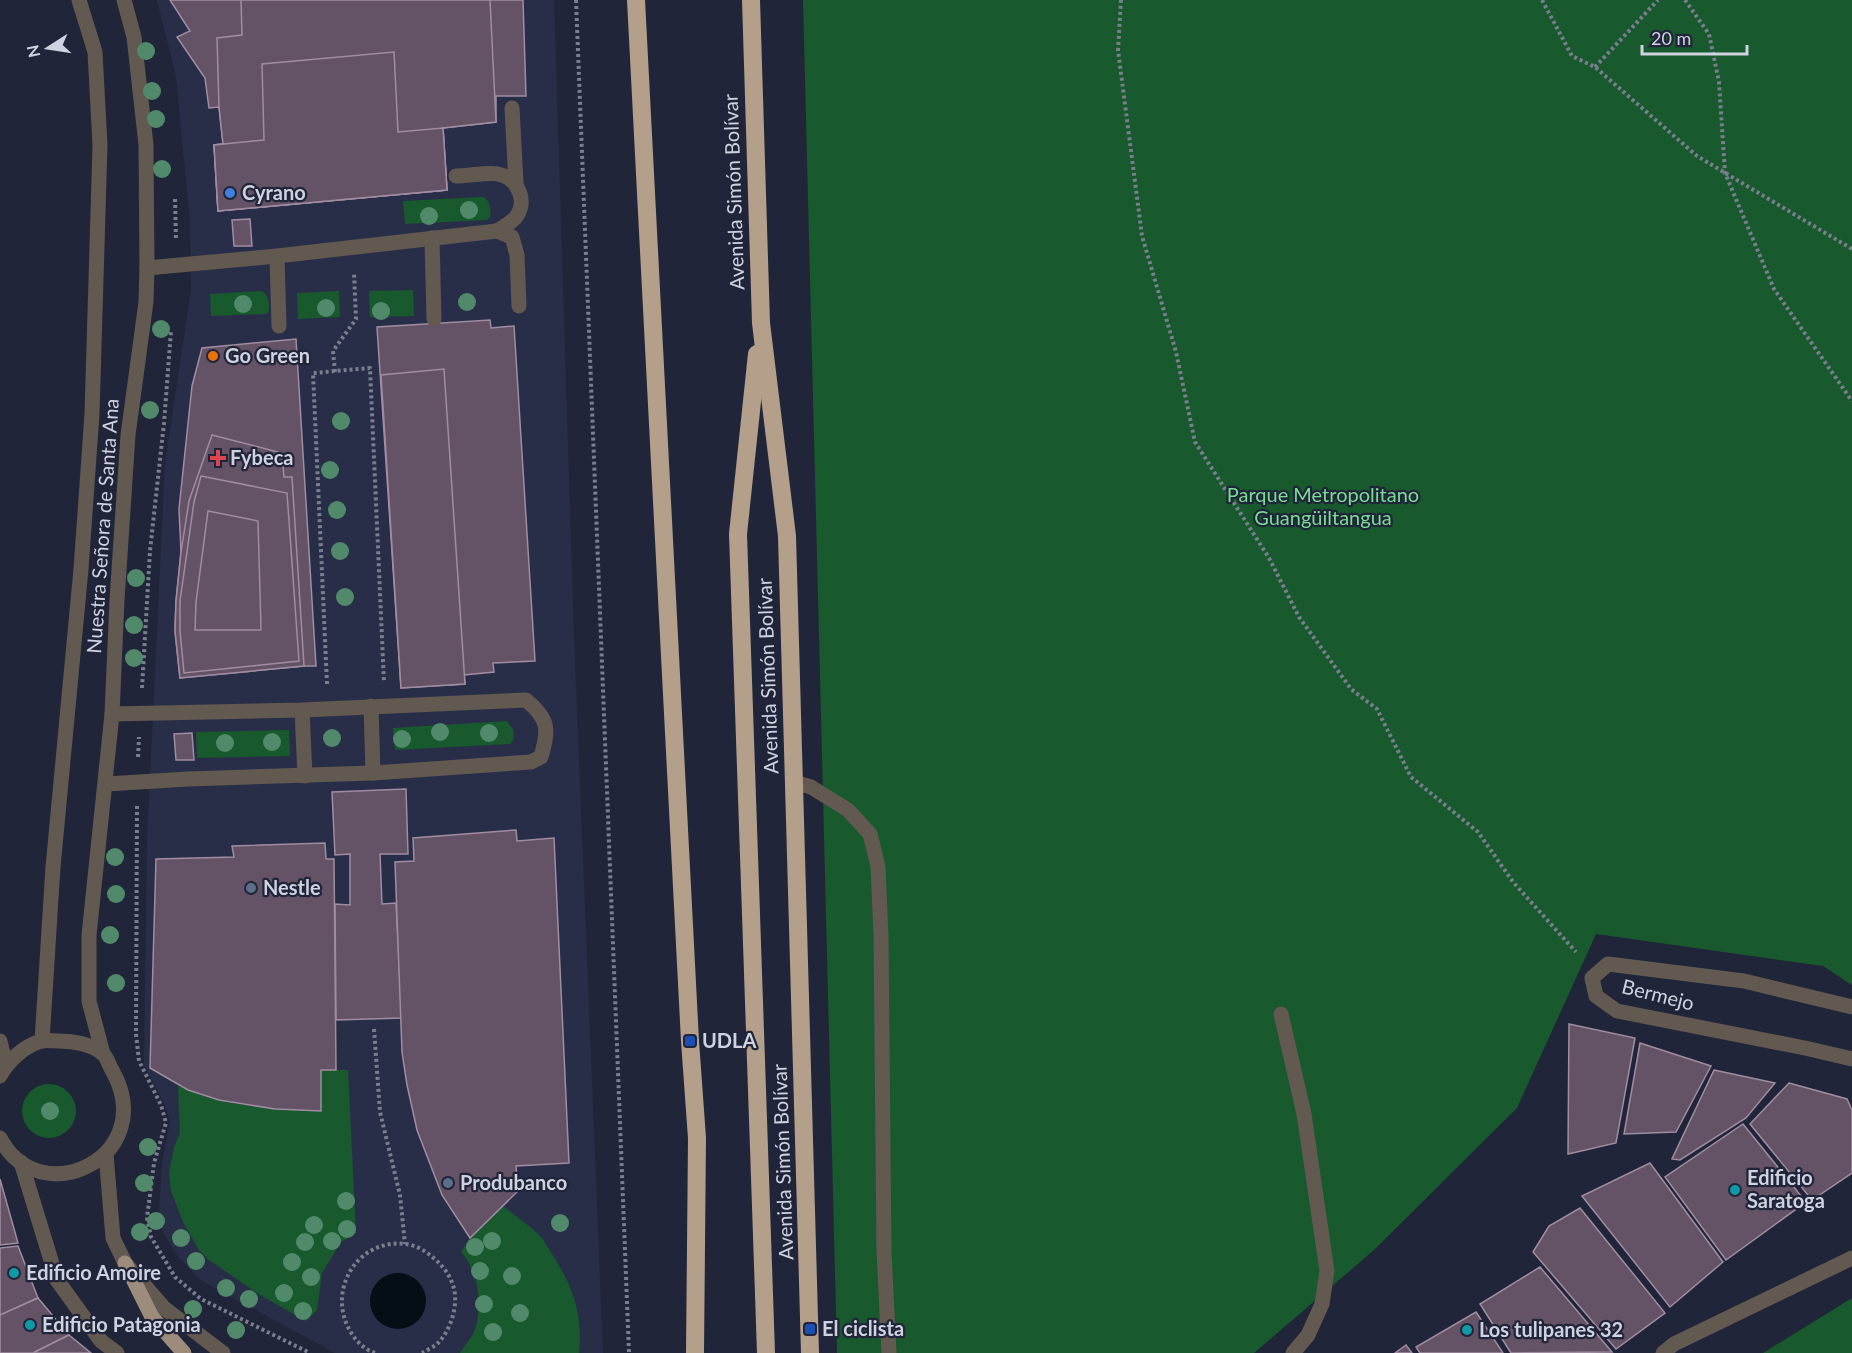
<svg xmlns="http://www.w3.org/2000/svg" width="1852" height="1353" viewBox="0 0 1852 1353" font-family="Lato,sans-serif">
<rect width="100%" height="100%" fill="#212539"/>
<path fill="#292e48" d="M157 0H554L574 637 603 1353H335L202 1281 179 1258 163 1233 159 1215 162 1162 170 1122 164 1103 144 1065 147 841 165 464 191 289 190 222 176 77Z"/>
<g fill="#18592d">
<path d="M803 0H1852V985L1823 966 1596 934 1517 1108 1374 1250 1254 1353H837Z"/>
<path d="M483 197C491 201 491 210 490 217L487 220 405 224 403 201Z"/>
<path d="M413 290 414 316 370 317 369 291Z"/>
<path d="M262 291C269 295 269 304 269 311L266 314 211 316 210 294Z"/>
<path d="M339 291 340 317 298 319 297 293Z"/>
<path d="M507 721 514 731 513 741 510 744 395 750 393 728Z"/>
<path d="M289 730 290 756 197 758 196 732Z"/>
<path d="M321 1070H348L356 1233 341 1242 322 1273 317 1310 306 1321 260 1295 209 1260 199 1250 183 1222 171 1191 169 1173 174 1147 180 1133 178 1086C222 1107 274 1109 321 1111Z"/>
<circle cx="49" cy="1111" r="27"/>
<path d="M503 1206C514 1215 526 1223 536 1232 545 1240 549 1250 555 1259 574 1289 583 1317 579 1353H460C464 1346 473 1337 475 1329 483 1304 478 1270 461 1252L470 1238Z"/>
<path d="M1852 1298V1353H1763Z"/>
</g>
<circle fill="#030f14" cx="398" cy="1301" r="28"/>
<g fill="#645266" stroke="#a08da2" stroke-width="1.5">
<path d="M170 0H523L526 96H496V122L443 128 447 190 218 211 214 145 223 144 219 107 209 108 205 78 177 37 190 31Z"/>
<path d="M241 0H490L496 122 443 128 447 190 218 211 214 145 223 144 219 107 217 38 242 35Z"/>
<path d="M394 52 398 132 443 128 447 190 218 211 214 145 264 140 262 64Z"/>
<path d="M250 219 252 246H234L232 220Z"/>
<path d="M490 320 491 328 514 326 535 661 493 663 494 672 464 675 465 684 401 688 377 327Z"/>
<path d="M296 339 316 666H304L180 678 175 631 176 601 181 552 179 509 192 386 202 348Z"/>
<path d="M444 369 465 684 401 688 381 375Z"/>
<path d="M212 435 282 453 284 477H292L304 666 180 678 175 631 176 601 181 552 189 501Z"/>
<path d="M201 476 287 493 299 661 184 673 180 631V601L194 502Z"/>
<path d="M208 511 258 521 261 630H195L196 602Z"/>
<path d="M192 733 194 760H176L174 734Z"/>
<path d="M406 789 408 854H380L382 904 396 903 402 1018 336 1020 335 904 350 905V854L335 855 332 792Z"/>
<path d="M516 830 517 841 554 838 569 1163 516 1166 518 1191 470 1238 442 1195 417 1130 407 1085 402 1052 395 862 414 861 413 838Z"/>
<path d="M325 843 326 859H334L336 1070H321V1111L275 1109 219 1100 188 1090 150 1068 156 859 234 857 232 846Z"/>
<path d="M1569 1024 1635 1038 1616 1143 1568 1154Z"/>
<path d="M1640 1043 1711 1066 1676 1132 1624 1134Z"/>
<path d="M1714 1070 1775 1083 1746 1118 1680 1160 1672 1159Z"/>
<path d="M1789 1083 1847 1099 1852 1110V1173L1812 1200 1750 1124Z"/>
<path d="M1743 1124 1806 1202 1726 1260 1665 1177Z"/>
<path d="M1650 1163 1723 1262 1670 1307 1582 1196Z"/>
<path d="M0 1179 18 1243 0 1245Z"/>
<path d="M1580 1208 1665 1313 1616 1349 1533 1252 1549 1226Z"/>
<path d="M18 1246 38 1298 0 1315V1248Z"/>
<path d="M1540 1267 1612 1352 1511 1353 1480 1304Z"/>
<path d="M38 1298 69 1335 33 1353H0V1315Z"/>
<path d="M1476 1312 1503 1353H1420L1416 1347Z"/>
<path d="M69 1335 91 1353H33Z"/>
<path d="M1406 1345 1412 1353H1395Z"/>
</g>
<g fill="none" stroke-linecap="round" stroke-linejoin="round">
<g stroke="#7a7e8f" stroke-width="4" stroke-dasharray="3 3" stroke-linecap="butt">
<path d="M576 0 629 1353"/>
<path d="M1121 0 1118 50 1142 236 1176 352 1195 442 1269 558 1299 617 1351 689 1377 709 1411 777 1478 832 1513 882 1576 952"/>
<path d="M1542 0 1572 56 1595 67 1697 156 1852 249"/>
<path d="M1685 0 1709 34 1719 82 1725 173 1774 289 1852 401"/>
<path d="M1595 67 1658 0"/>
<path d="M175 199 176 240"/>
<path d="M335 372 333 351 356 319 354 272"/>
<path d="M327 684 313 373 370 368 384 683"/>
<path d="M142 688 150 551 164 423 171 331"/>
<path d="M138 757 139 737"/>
<path d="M137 806 136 1034 139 1061 161 1105 166 1123 154 1163 147 1218 151 1237 175 1277 201 1299 310 1353"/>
<path d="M374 1029 380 1112 400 1195 405 1244"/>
<path d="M375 1353C360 1348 350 1334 345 1320 332 1281 362 1239 405 1244 419 1245 431 1255 440 1264 448 1272 455 1285 455 1297 456 1312 449 1332 438 1343 434 1347 427 1350 422 1353"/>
</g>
<g stroke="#625951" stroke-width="15">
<path d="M512 108 516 183"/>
<path d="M456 176C468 176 488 172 498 174 518 178 528 201 516 217 511 223 503 227 497 231"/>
<path d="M432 238 434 319"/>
<path d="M277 256 279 326"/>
<path d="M147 268 277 256 497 231 512 237 517 255 519 306"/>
<path d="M371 706 373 773"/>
<path d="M302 710 305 776"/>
<path d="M794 782 811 787 848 810 870 834 878 866 881 936 884 1252 889 1353"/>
<path d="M106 784 188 779 373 773 531 762 541 757C549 729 549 719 526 700L302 710 112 714"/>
<path d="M1852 1007 1744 981 1608 964 1592 978 1596 996 1617 1011 1805 1048 1852 1059"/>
<path d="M1281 1014 1304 1114 1327 1271 1322 1304 1308 1335 1293 1353"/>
<path d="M0 1041 6 1066"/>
<path d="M42 1041 53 867 81 569 92 414 100 145 95 52 79 0"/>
<path d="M103 1054 89 1001V935L112 714 117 600 128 435 146 302 147 268 146 145 134 37 124 0"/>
<path d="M0 1076C8 1061 24 1046 41 1041 46 1040 54 1041 59 1041 73 1041 92 1044 103 1054 107 1057 109 1065 112 1070 161 1156 40 1215 0 1138"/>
<path d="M106 1154 113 1238 125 1263 164 1308 223 1353"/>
<path d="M21 1162 57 1280 101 1341 117 1353"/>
<path d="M1663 1353 1674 1344 1852 1258"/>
</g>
<path stroke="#9d8c7b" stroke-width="15" d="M125 1263 152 1317 184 1353"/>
<g stroke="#b49f8b" stroke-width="18">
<path d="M636 0 690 1041 697 1138 695 1353"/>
<path d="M751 0 761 323 787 536 810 1353"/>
<path d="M757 354 738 534 766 1353"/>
</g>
</g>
<g fill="#518a6a">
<circle cx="146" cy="51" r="9"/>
<circle cx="152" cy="91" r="9"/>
<circle cx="156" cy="119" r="9"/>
<circle cx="162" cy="169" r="9"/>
<circle cx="469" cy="210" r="9"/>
<circle cx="429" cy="216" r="9"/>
<circle cx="467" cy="302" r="9"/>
<circle cx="243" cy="304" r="9"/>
<circle cx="326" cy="308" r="9"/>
<circle cx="381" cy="311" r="9"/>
<circle cx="161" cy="329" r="9"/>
<circle cx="150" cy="410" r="9"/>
<circle cx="341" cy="421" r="9"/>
<circle cx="330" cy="470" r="9"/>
<circle cx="337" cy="510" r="9"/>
<circle cx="340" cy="551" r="9"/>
<circle cx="136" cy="578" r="9"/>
<circle cx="345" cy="597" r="9"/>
<circle cx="134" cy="625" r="9"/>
<circle cx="134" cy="658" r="9"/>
<circle cx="440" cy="732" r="9"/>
<circle cx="489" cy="733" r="9"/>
<circle cx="332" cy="738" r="9"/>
<circle cx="402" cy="739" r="9"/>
<circle cx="272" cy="742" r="9"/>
<circle cx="225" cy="743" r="9"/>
<circle cx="115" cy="857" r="9"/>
<circle cx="116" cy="894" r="9"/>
<circle cx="110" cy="935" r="9"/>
<circle cx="116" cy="983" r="9"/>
<circle cx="50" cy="1111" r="9"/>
<circle cx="148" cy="1147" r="9"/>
<circle cx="144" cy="1183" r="9"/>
<circle cx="346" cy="1201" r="9"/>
<circle cx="156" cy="1221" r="9"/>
<circle cx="560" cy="1223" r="9"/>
<circle cx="314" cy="1225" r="9"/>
<circle cx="347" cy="1229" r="9"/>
<circle cx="140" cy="1232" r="9"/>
<circle cx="181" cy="1238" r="9"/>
<circle cx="332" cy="1241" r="9"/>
<circle cx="492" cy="1241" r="9"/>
<circle cx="305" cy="1242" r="9"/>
<circle cx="475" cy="1247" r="9"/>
<circle cx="196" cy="1261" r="9"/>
<circle cx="292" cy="1262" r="9"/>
<circle cx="480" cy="1271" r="9"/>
<circle cx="512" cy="1276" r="9"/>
<circle cx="311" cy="1277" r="9"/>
<circle cx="226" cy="1288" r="9"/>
<circle cx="284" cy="1293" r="9"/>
<circle cx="249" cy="1299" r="9"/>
<circle cx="484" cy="1304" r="9"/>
<circle cx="193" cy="1309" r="9"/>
<circle cx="303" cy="1311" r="9"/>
<circle cx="520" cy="1313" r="9"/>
<circle cx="236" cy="1330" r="9"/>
<circle cx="493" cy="1332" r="9"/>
</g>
<circle fill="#3f7fe0" stroke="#212539" stroke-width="2" cx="230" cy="193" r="6"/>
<circle fill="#e8710a" stroke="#212539" stroke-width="2" cx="213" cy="356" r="6"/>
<path fill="#e0444e" stroke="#212539" stroke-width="2" d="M215 449h6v6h6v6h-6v6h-6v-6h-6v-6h6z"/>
<g fill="#5c6f8a" stroke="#212539" stroke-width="2">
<circle cx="251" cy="888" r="6"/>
<circle cx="448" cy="1183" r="6"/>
</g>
<g fill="#1a4fb4" stroke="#212539" stroke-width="2">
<rect x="684" y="1035" width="12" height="12" rx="3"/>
<rect x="804" y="1323" width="12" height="12" rx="3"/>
</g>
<g fill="#0f9aa8" stroke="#212539" stroke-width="2">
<circle cx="1735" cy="1190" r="6"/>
<circle cx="14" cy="1273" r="6"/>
<circle cx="30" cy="1325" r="6"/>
<circle cx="1467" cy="1330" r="6"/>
</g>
<g text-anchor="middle" stroke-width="4.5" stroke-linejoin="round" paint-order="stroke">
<g font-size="20" fill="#cfd2e0" stroke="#212539">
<text transform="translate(734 192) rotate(-92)" y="7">Avenida Simón Bolívar</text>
<text transform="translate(103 526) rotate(-86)" y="7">Nuestra Señora de Santa Ana</text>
<text transform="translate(768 676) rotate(-92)" y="7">Avenida Simón Bolívar</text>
<text transform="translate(1658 995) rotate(14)" y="7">Bermejo</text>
<text transform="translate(783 1162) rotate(-92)" y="7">Avenida Simón Bolívar</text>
</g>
<g font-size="20" font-weight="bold" fill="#cfd2e0" stroke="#212539" text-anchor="start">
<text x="242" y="200">Cyrano</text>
<text x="225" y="363">Go Green</text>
<text x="230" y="465">Fybeca</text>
<text x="263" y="895">Nestle</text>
<text x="702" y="1048">UDLA</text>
<text x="1747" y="1185">Edificio<tspan x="1747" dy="23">Saratoga</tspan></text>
<text x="460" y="1190">Produbanco</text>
<text x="26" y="1280">Edificio Amoire</text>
<text x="42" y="1332">Edificio Patagonia</text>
<text x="822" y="1336">El ciclista</text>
<text x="1479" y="1337">Los tulipanes 32</text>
</g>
<g font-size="20" fill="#79dd92" stroke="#212539">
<text x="1323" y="502">Parque Metropolitano<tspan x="1323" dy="23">Guangüiltangua</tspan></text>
</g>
</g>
<g transform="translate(48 48) rotate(258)" stroke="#212539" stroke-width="4.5" paint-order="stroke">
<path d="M0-4.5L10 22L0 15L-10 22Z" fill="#cfd2e0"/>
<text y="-9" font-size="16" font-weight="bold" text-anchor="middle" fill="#cfd2e0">N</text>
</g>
<path d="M1642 45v9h105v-9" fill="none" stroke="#cfd2e0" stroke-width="3"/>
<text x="1651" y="45" font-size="18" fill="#cfd2e0" stroke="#212539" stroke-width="4.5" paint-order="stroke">20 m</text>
</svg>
